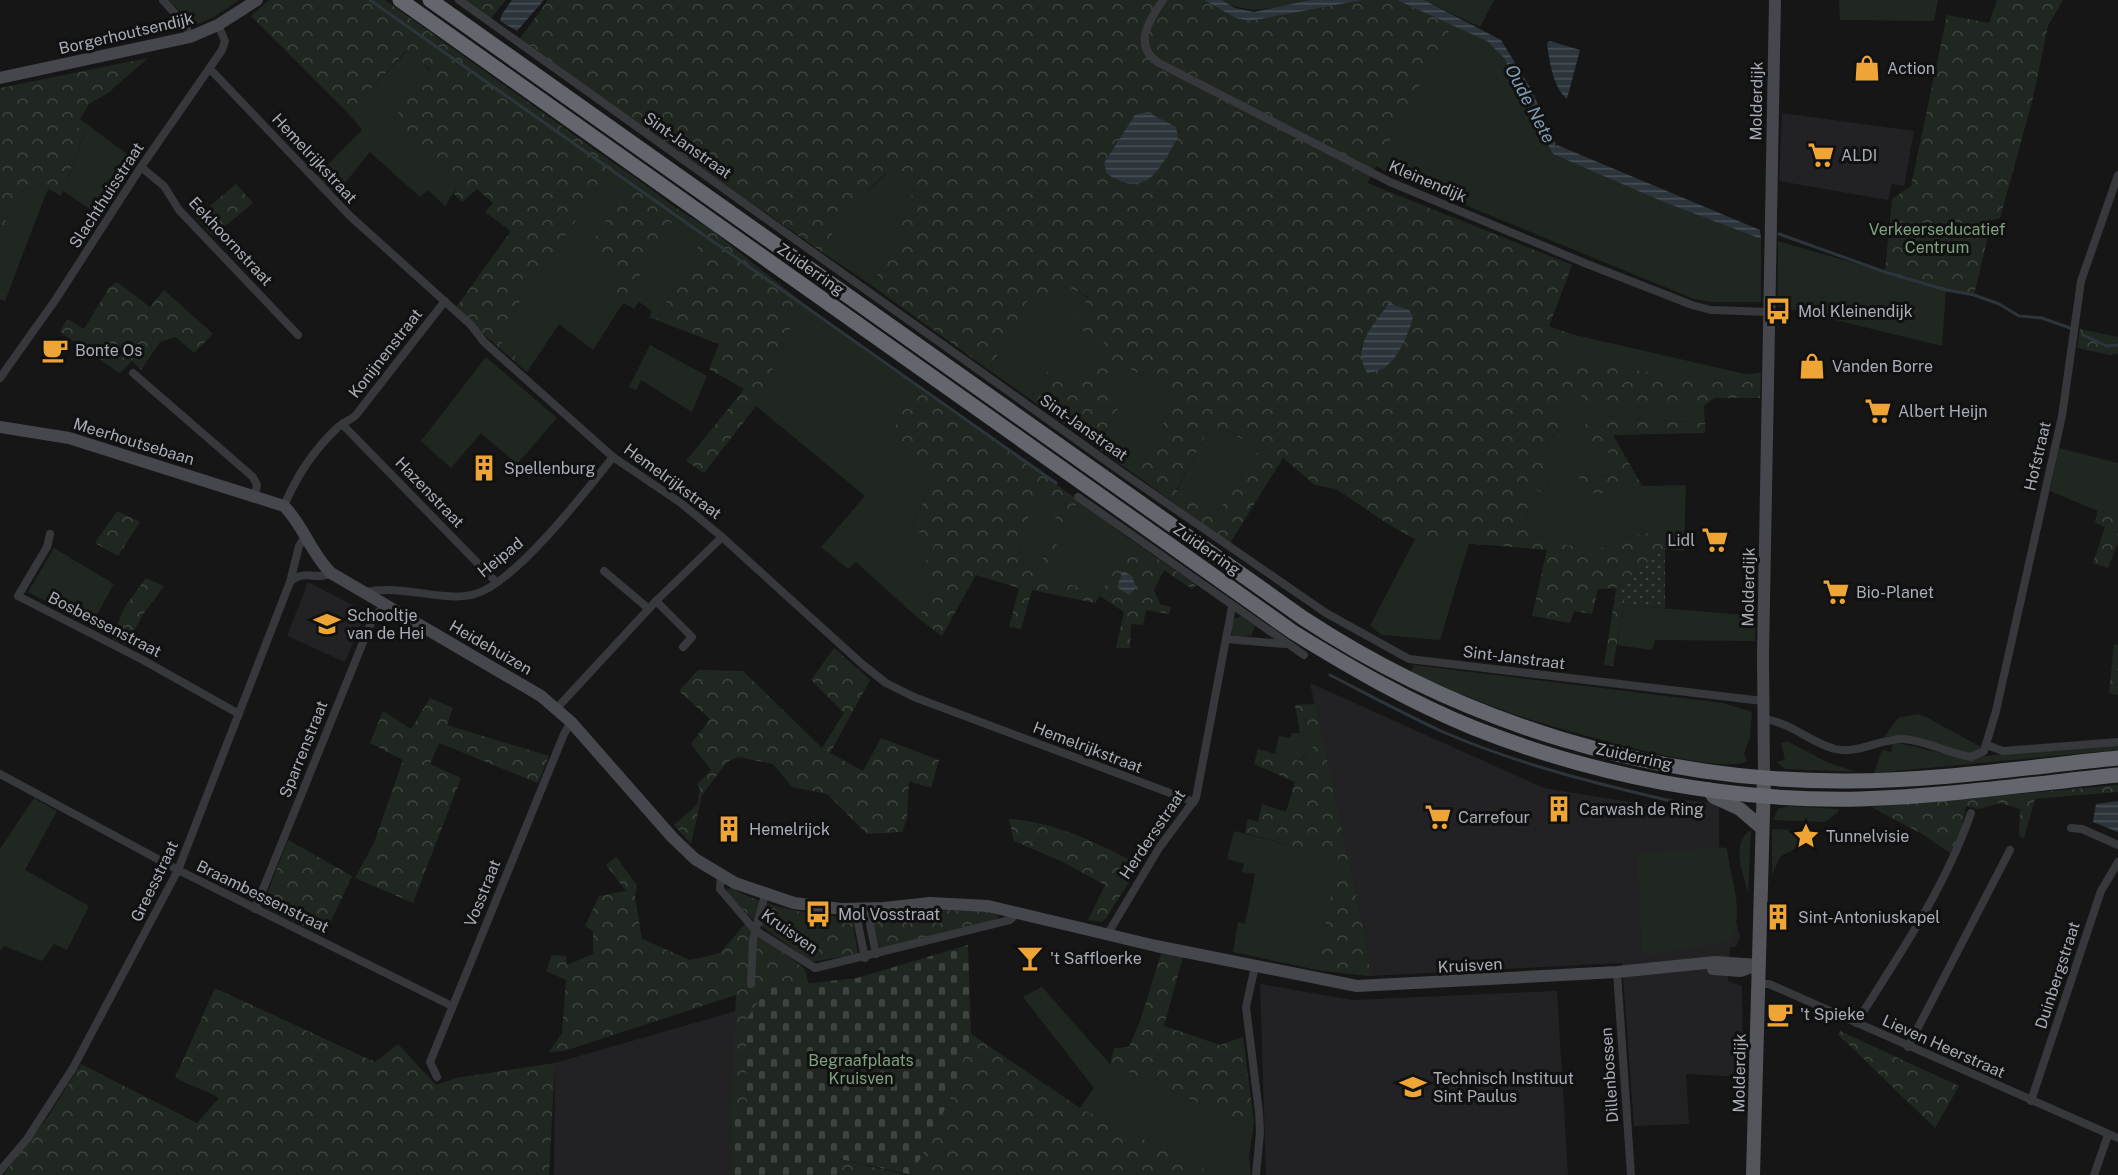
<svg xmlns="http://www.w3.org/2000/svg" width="2118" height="1175" viewBox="0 0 2118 1175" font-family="'Public Sans',sans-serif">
<defs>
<pattern id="forest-crowns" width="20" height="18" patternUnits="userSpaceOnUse" patternTransform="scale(1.5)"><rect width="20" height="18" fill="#202720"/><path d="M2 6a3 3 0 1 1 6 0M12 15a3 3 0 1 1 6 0" fill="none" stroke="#3e443e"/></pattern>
<pattern id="cemetery-stones" width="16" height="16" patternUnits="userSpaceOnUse" patternTransform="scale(1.5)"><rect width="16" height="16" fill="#202720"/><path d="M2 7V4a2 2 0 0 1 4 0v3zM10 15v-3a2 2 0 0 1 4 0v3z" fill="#3e443e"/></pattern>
<pattern id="garden-dots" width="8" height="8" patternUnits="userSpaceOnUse" patternTransform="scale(1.5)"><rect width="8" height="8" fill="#202720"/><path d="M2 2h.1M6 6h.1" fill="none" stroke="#3e443e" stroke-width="1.8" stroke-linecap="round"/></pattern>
<pattern id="water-rules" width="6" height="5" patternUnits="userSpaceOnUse" patternTransform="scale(1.5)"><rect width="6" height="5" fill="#2c353b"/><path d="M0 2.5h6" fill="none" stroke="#485055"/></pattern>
</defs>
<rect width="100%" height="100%" fill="#161617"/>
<g fill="#222224">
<path d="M1782 113 1914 131 1904 186 1892 184 1888 200 1779 181Z"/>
<path d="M308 582 366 612 345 662 287 636Z"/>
<path d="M1310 683 1544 788 1661 807H1677L1685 800 1719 804V848L1740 937 1736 947H1730L1728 981 1742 986 1743 1077 1686 1074 1689 1124 1634 1126 1622 963 1369 976V955Z"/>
<path d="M1260 984 1353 1000 1557 991 1568 1175H1266Z"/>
<path d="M736 1011 733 1175H554L555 1063Z"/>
</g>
<g fill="#202720">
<path d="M169 0H239L214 17 193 26Z"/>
<path d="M1222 0H1310C1279 6 1250 18 1222 0Z"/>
<path d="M1424 0H1494L1480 27Z"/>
<path d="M1839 0H1938L1934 21 1840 20Z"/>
<path d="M1453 23 1487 41 1504 58 1553 154 1661 201 1761 239V302H1712L1694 299 1394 176 1376 166Z"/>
<path d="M408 50 430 71 392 121 412 145 457 187 445 206 428 190 420 197 370 152 336 194 317 176 362 130 348 113Z"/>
<path d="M80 119 136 161 101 216 63 191 85 132 76 126Z"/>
<path d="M615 164 633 176 590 246 624 269 622 302 679 210 709 228 656 320 649 318 652 311 639 302 634 309 623 303 593 350 559 324 527 372V369L496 336Z"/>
<path d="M887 173 913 187 909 212 898 223V242L871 285 822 252 843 215Z"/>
<path d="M25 187 45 196 5 301 0 299V225L3 226Z"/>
<path d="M1778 241 1946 290 1942 346 1778 306Z"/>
<path d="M1062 283 1088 298 1104 342 1082 382 1051 365 1030 399 989 370 1032 293Z"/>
<path d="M802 302 914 383 890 439 936 472 912 527 936 542 919 574 935 580 919 619 856 562 848 569 821 547 865 496 756 406Z"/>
<path d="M1571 334 1745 374 1736 382 1559 361Z"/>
<path d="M650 345 707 376 692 412 641 380 636 390 629 387Z"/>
<path d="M486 357 557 418 517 464 481 433 451 468 421 441Z"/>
<path d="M1115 360 1180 398 1163 419 1164 431 1139 465 1101 440 1124 398 1100 385Z"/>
<path d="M1570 394H1580L1587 406H1704L1705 423 1601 416 1591 442 1609 453 1620 473 1596 478 1587 465 1595 495 1642 486 1686 485 1684 551 1665 549 1663 531 1639 534 1596 550 1552 542 1529 534 1525 527 1531 487 1548 483C1547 458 1541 442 1564 426L1560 400Z"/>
<path d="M1212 424 1260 448 1214 518 1176 491Z"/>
<path d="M2059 448 2118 463V517L2099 509 2098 511 2050 491Z"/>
<path d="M1038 489 1060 503 1061 521 1037 571 1022 565 1019 543Z"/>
<path d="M1078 500 1128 538 1100 596 1042 573Z"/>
<path d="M1415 539 1469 543 1440 640 1382 635 1370 626Z"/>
<path d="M54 548 114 584 91 625 28 592Z"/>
<path d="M1624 605 1756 616 1755 641 1655 640 1652 650 1617 645Z"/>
<path d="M1241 616 1255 626 1251 636H1234L1230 631 1233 619Z"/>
<path d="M1414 665 1723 703 1752 712 1750 737 1744 754 1747 761C1720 777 1561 729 1525 718 1486 705 1448 688 1410 673Z"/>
<path d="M1918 714 1926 717 1981 747 1971 754 1892 736 1884 737 1898 718Z"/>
<path d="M1292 733H1312L1316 744 1298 761 1275 754 1279 736 1290 738Z"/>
<path d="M1787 741 1827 762 1856 772 1785 769 1777 762 1785 759 1781 743Z"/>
<path d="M1893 743C1915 744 1967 764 1983 756L2118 744V750L1874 773 1882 750 1891 752Z"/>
<path d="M34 798 57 811 25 870 89 906 67 950 54 944 42 961 4 946 0 951V849Z"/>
<path d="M1789 806 1838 809 1839 811 1825 822 1773 820 1778 809Z"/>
<path d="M1772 829 1802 830 1805 844 1781 856 1772 874Z"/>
<path d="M1751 830 1748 893C1743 872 1730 844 1751 830Z"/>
<path d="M1234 831 1339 858 1317 970 1233 952 1238 922 1245 924 1255 874 1242 872 1244 864 1227 859Z"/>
<path d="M1708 846 1727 848C1730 880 1746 911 1730 941L1646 955 1642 950 1637 854 1702 849Z"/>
<path d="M1042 987 1110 1064 1246 1124 1254 1122 1249 1158 1251 1175H1216L1080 1108 1094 1088 1023 997Z"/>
</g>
<g fill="url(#forest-crowns)" fill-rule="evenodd">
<path d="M269 0H385L615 164 496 336 527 369V372L482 333 457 306 511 231 485 212 493 203 477 189 462 202 454 194 457 187 412 145 392 121 430 70 407 50 348 113 251 16Z"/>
<path d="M464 0H506L490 19Z"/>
<path d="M548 0H1203L1250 21 1362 0H1397L1453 23 1367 183 1572 265 1549 326 1571 334 1559 361 1736 382 1745 374 1761 373 1760 398H1714L1704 406H1586L1580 394H1570L1560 400 1564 426C1531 448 1560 467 1542 492L1531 488 1525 526 1529 534 1552 542 1596 550 1639 534 1663 531 1665 549 1616 588 1598 589 1592 614 1574 611 1570 623 1532 616 1547 550 1415 539 1391 526 1336 489 1315 485 1283 458 1230 543 1030 399 1051 365 1082 381 1104 342 1074 326 1088 297 1062 284 1054 299 1032 293 989 370 871 285 898 242V223L909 212 913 187 886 173 843 215 822 252 519 40ZM1178 138C1159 168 1145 198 1107 174ZM1389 304 1413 318 1389 364 1360 349ZM1115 360 1180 398 1163 419 1164 431 1139 465 1101 440 1124 398 1101 385ZM1212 424 1260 448 1214 518 1176 490Z"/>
<path d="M1997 0H2063L2048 26 2033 98 2000 218 1992 220 1974 295 1946 290 1885 272 1892 199 1911 186 1947 15 1989 23Z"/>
<path d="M148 58 108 93 89 104 76 126 85 131 61 196 49 189 45 196 25 187 3 226 0 225V88Z"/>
<path d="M633 176 679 210 623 303 610 292 624 269 590 246Z"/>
<path d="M236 184 253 203 213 236 196 218Z"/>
<path d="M709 228 802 302 756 406 704 473 686 461 744 389 709 369 719 344 656 320Z"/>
<path d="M117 282 150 307 164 290 213 334 194 353 176 337 160 342 141 370 132 361 120 373 60 332 67 319 84 329 109 288Z"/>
<path d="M2080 329 2118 337V354L2110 355 2077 348Z"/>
<path d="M914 383 1078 500 1043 573 1100 596 1128 538 1196 585 1192 589 1164 570 1154 590 1160 604 1171 607 1169 614 1146 610 1143 625 1131 624 1130 648H1116L1124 612 1100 596 1095 603 1032 590 1021 629 1009 627 1019 588 976 575 942 636 919 619 935 580 919 574 936 542 912 528 936 472 890 439ZM1038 490 1060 503 1054 517 1060 521 1037 571 1022 565 1019 543Z"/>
<path d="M1601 416 1705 423V433L1613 435 1642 486 1595 495 1577 476 1587 465 1597 478 1620 473 1609 453 1591 442 1583 430 1587 421Z"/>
<path d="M2098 509 2118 517V543L2108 568 2093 563 2105 527 2095 523Z"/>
<path d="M117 511 140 522 118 556 95 543Z"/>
<path d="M146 578 164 586 144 613 126 645 112 638 124 608Z"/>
<path d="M1615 596 1625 598 1613 666 1604 665Z"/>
<path d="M2114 644 2118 645V695L2109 693Z"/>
<path d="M834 648 870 680 830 753 863 771 881 738 939 760 931 788 909 781 907 819 902 832 867 834 827 794 792 787 773 764 738 757 727 762 702 795 691 844 674 825 697 805 700 789 697 784 711 770 691 744 710 719 679 691 698 670 743 671 822 748 844 713 811 680Z"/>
<path d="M430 698 453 708 447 725 549 756 538 783 439 743 430 764 461 778 413 903 355 878 374 843 403 760 370 743 383 711 411 729Z"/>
<path d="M1315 704 1369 955V976L1317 970 1338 858 1245 833 1248 819 1258 822 1262 804 1286 812 1295 782 1254 764 1258 749 1299 761 1316 744 1312 733H1300L1295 705Z"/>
<path d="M2118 785V792L2035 799 2024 838 2019 836 2020 809 2000 803 1979 809 1966 806 1961 832 1950 853 1922 834 1871 807Z"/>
<path d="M1009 819C1056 822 1099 844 1140 865L1106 918 1102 922 1088 920 1105 885 1063 862 1014 841Z"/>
<path d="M288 840 352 876 324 936 266 908 265 899Z"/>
<path d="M616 857 637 885 635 896 642 939 690 960 720 953 745 924 805 969 809 985 768 988 746 1020 747 1112 732 1111 736 995 564 1051 549 1052 562 1033 566 980 546 971 552 955 566 956 567 965 593 954V931L585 926 599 896 626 891 606 865Z"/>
<path d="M732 888C768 909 811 914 852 918L858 954 811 962 752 919 729 894 727 889Z"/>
<path d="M937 910 986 911 999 915 997 920 880 949 873 918Z"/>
<path d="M1161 954 1183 957 1164 1026 1220 1045 1243 1037 1254 1122 1246 1124 1110 1064 1114 1048 1129 1047 1140 1021Z"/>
<path d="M215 988 375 1062 398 1044 436 1085 456 1078 555 1063 549 1175H3L48 1117 81 1064 197 1123 218 1099 216 1096 175 1078Z"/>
<path d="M1840 1031 1959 1086 1935 1128 1849 1045 1838 1035Z"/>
<path d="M971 1034 1080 1108 1216 1175H912L952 1095Z"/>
<path d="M839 1159 907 1175H838Z"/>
</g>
<path fill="url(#cemetery-stones)" d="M968 945 971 1034 952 1095 912 1175 840 1159 838 1175H733L732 1111H747L746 1020 768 988 857 978Z"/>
<path fill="url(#garden-dots)" d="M1665 549V608L1624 605 1625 598 1615 596 1616 588Z"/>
<g fill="url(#water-rules)">
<path d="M512 0H544L517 31 500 21 502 14Z"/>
<path d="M1204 0H1222L1235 8 1254 12 1310 0H1362L1250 21 1236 18Z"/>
<path d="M1397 0H1424L1501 40 1531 89 1556 144 1555 148 1557 145 1760 230 1761 239 1661 201 1553 154 1504 58 1487 41Z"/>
<path d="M1550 41 1580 50 1567 99C1553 88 1549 60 1547 43Z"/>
<path d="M1147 112 1176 127 1178 138C1158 169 1149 200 1107 174L1104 163 1135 115Z"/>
<path d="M1389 303 1409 310 1413 317C1407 338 1393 375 1367 372 1351 346 1374 325 1389 303Z"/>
<path d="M1123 571 1132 576 1136 588 1129 595 1117 587Z"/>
<path d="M2118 801V832L2093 822 2096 804Z"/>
</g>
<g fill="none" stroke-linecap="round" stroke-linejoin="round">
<g stroke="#2c353b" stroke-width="3">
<path d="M370 0 1056 483"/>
<path d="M1779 234 1885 272 1946 290 1974 295 1999 304 2019 316 2042 318 2070 328"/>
<path d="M2083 335 2107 346 2118 345"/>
<path d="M1330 675C1367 694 1404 714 1441 731 1523 767 1614 788 1701 808"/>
</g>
<g stroke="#37383c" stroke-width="8">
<path d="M163 0 186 26 190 37"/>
<path d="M459 0 1123 473 1326 613 1409 659 1763 701"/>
<path d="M1163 0C1149 20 1132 46 1159 63L1390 182 1587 264 1692 305 1711 310 1769 312"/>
<path d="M210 69 350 216 471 325 484 342 613 457 681 503 722 537 862 664 886 683 914 697 1194 802"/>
<path d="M141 167 164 186 179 210 298 335"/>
<path d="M133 373 253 477 257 485 255 495"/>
<path d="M0 378 56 299 141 167 222 50 225 41 218 25"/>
<path d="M342 424 496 582"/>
<path d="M1078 497 1304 655"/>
<path d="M284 506C296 477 314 450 337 428 343 422 350 421 356 415L445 301"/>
<path d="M50 534 47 547 18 596 143 660 239 714"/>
<path d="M604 571 649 609"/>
<path d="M291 581C305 569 317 581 331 573"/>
<path d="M366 592C404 584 444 603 475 594 515 583 586 491 613 457"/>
<path d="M656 601 692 637 683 647"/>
<path d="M1226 639 1285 644"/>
<path d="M557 708 656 601 722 537"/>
<path d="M1763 719C1791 722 1809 742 1835 749 1857 755 1881 738 1904 739 1927 741 1948 753 1971 757L1984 751 1996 711 2062 416 2081 281 2118 175"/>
<path d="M1987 745 2003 751 2118 742"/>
<path d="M0 774 178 870 452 1006"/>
<path d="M2071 828 2082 829 2118 845"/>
<path d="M721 876 720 889 755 930 815 968 1010 920 1018 912"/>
<path d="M255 909 372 620 385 604"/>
<path d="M855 909 865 958"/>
<path d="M867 909 876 954"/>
<path d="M1107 935 1159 848 1196 798 1232 607"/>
<path d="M1255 966 1246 1007 1259 1112 1260 1133 1256 1175"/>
<path d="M1617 972 1631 1175"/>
<path d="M751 984 753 940 765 895"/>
<path d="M1758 984H1769L2118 1138"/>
<path d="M1856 1023C1898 957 1945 888 1971 813"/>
<path d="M1908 1047 2010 850"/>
<path d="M437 1077 430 1062 564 734 571 722"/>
<path d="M2031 1101 2101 891 2118 862"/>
<path d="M0 1171 27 1139 73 1068 178 870 290 582 299 546 304 538"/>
<path d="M2094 1175 2108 1135"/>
</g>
<g stroke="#45474c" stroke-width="12">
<path d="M0 78 190 37 218 25 257 0"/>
<path d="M0 427 69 438 284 506C303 525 311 553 331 573L541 696 571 722 672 837 695 859 735 883 794 903 842 909 884 908 930 903 988 906 1156 946 1357 986 1617 972 1715 962 1758 965"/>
<path d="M1764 778 1763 655 1775 0"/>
<path d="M1713 969 1741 971 1757 965"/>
</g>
<g stroke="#53555b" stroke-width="14">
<path d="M1708 789 1714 797 1740 809 1762 828"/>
<path d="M1753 1175 1764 778"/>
</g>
<g stroke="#63666d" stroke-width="15">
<path d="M400 0 1293 632C1351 668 1410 702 1474 728 1595 776 1730 802 1860 799 1946 796 2032 784 2118 775"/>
<path d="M430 0 1303 618C1464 724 1654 782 1847 781 1937 781 2028 767 2118 758"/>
</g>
</g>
<defs>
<g id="shop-bare" transform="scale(2.07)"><path d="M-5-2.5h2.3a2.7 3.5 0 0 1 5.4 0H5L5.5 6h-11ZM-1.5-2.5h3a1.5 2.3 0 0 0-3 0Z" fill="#efa536" stroke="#111112" stroke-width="2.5" paint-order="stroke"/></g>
<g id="supermarket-bare" transform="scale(2.07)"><path d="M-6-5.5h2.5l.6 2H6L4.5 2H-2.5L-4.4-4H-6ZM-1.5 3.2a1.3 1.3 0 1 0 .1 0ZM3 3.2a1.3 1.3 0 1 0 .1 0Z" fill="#efa536" stroke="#111112" stroke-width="2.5" paint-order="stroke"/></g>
<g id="bus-bare" transform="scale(2.07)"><path d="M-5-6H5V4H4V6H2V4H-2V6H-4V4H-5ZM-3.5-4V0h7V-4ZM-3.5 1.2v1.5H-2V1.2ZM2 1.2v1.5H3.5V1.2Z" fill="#efa536" stroke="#111112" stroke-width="2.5" paint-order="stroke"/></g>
<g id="cafe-bare" transform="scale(2.07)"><path d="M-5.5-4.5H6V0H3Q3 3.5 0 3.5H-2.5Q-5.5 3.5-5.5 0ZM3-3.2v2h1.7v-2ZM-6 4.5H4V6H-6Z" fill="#efa536" stroke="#111112" stroke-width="2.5" paint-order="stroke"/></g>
<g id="building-bare" transform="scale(2.07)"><path d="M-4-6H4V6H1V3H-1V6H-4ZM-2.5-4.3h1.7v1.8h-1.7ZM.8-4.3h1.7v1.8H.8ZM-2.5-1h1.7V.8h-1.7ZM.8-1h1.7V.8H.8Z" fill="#efa536" stroke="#111112" stroke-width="2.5" paint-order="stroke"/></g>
<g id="school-bare" transform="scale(2.07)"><path d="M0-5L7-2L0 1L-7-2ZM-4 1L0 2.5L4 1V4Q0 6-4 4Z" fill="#efa536" stroke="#111112" stroke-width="2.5" paint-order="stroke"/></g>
<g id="sight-bare" transform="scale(2.07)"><path d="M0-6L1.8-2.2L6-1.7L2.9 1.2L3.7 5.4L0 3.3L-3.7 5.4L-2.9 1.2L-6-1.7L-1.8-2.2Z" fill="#efa536" stroke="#111112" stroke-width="2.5" paint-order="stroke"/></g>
<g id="bar-bare" transform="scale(2.07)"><path d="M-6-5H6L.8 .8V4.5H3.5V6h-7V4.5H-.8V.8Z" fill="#efa536" stroke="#111112" stroke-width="2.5" paint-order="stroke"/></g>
</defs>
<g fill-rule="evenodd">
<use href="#shop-bare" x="1867" y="68"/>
<use href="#supermarket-bare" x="1821" y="155"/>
<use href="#bus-bare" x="1778" y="311"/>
<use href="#cafe-bare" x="55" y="350"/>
<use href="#shop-bare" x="1812" y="366"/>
<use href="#supermarket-bare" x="1878" y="411"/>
<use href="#building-bare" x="484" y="468"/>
<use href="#supermarket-bare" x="1715" y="540"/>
<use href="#supermarket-bare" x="1836" y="592"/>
<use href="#school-bare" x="327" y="624"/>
<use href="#building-bare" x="1559" y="809"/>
<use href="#supermarket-bare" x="1438" y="817"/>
<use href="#building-bare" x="729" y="829"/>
<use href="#sight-bare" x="1806" y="836"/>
<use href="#bus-bare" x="818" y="914"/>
<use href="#building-bare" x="1778" y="917"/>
<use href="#bar-bare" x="1030" y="958"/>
<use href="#cafe-bare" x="1780" y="1014"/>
<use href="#school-bare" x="1413" y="1087"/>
</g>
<g text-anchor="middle" stroke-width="6" stroke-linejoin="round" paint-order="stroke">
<g font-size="16" fill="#a8adb7" stroke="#111112">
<text transform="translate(126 33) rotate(-13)" y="6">Borgerhoutsendijk</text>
<text transform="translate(1756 101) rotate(-89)" y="6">Molderdijk</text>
<text transform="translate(688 145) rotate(35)" y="6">Sint-Janstraat</text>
<text transform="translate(315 158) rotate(47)" y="6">Hemelrijkstraat</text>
<text transform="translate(1428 181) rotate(23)" y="6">Kleinendijk</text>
<text transform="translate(106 195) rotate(-57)" y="6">Slachthuisstraat</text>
<text transform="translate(231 241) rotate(47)" y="6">Eekhoornstraat</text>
<text transform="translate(811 269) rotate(35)" y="6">Zuiderring</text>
<text transform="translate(385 353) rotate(-52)" y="6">Konijnenstraat</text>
<text transform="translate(1084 427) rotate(35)" y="6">Sint-Janstraat</text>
<text transform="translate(134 441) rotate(17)" y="6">Meerhoutsebaan</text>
<text transform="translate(2037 456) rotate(-77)" y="6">Hofstraat</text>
<text transform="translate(673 481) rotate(36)" y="6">Hemelrijkstraat</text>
<text transform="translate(430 492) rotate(46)" y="6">Hazenstraat</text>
<text transform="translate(1207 549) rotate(35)" y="6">Zuiderring</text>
<text transform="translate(500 557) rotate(-39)" y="6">Heipad</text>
<text transform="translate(1748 587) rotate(-89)" y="6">Molderdijk</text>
<text transform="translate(105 624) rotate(27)" y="6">Bosbessenstraat</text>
<text transform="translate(491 647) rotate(30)" y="6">Heidehuizen</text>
<text transform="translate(1514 657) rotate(7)" y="6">Sint-Janstraat</text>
<text transform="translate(1088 747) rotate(21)" y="6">Hemelrijkstraat</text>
<text transform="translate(303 749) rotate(-68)" y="6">Sparrenstraat</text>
<text transform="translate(1634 756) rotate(12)" y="6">Zuiderring</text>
<text transform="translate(1152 834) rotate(-56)" y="6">Herdersstraat</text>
<text transform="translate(154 881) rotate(-64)" y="6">Greesstraat</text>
<text transform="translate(482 893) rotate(-68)" y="6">Vosstraat</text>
<text transform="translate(263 896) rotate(26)" y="6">Braambessenstraat</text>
<text transform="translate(790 931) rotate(35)" y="6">Kruisven</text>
<text transform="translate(1470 965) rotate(-3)" y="6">Kruisven</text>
<text transform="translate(2057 975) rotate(-72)" y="6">Duinbergstraat</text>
<text transform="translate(1944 1046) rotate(24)" y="6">Lieven Heerstraat</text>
<text transform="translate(1739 1073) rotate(-89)" y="6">Molderdijk</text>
<text transform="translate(1609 1075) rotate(-94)" y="6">Dillenbossen</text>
</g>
<g font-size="16" fill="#a8adb7" stroke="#111112" text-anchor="start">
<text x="1887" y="74">Action</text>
<text x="1841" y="161">ALDI</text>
<text x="1798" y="317">Mol Kleinendijk</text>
<text x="75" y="356">Bonte Os</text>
<text x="1832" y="372">Vanden Borre</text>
<text x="1898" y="417">Albert Heijn</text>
<text x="504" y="474">Spellenburg</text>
<text x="1695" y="546" text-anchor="end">Lidl</text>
<text x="1856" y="598">Bio-Planet</text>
<text x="347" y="621">Schooltje<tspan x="347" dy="18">van de Hei</tspan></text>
<text x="1579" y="815">Carwash de Ring</text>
<text x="1458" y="823">Carrefour</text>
<text x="749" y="835">Hemelrijck</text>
<text x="1826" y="842">Tunnelvisie</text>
<text x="838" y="920">Mol Vosstraat</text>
<text x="1798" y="923">Sint-Antoniuskapel</text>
<text x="1050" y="964">'t Saffloerke</text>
<text x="1800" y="1020">'t Spieke</text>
<text x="1433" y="1084">Technisch Instituut<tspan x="1433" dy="18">Sint Paulus</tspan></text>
</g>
<g font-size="16" fill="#7fa27f" stroke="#111112">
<text x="1937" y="235">Verkeerseducatief<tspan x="1937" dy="18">Centrum</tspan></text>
<text x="861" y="1066">Begraafplaats<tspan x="861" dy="18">Kruisven</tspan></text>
</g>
<g font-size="18" font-style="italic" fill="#7f9db2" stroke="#111112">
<text transform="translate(1530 104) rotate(62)" y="6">Oude Nete</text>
</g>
</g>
</svg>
